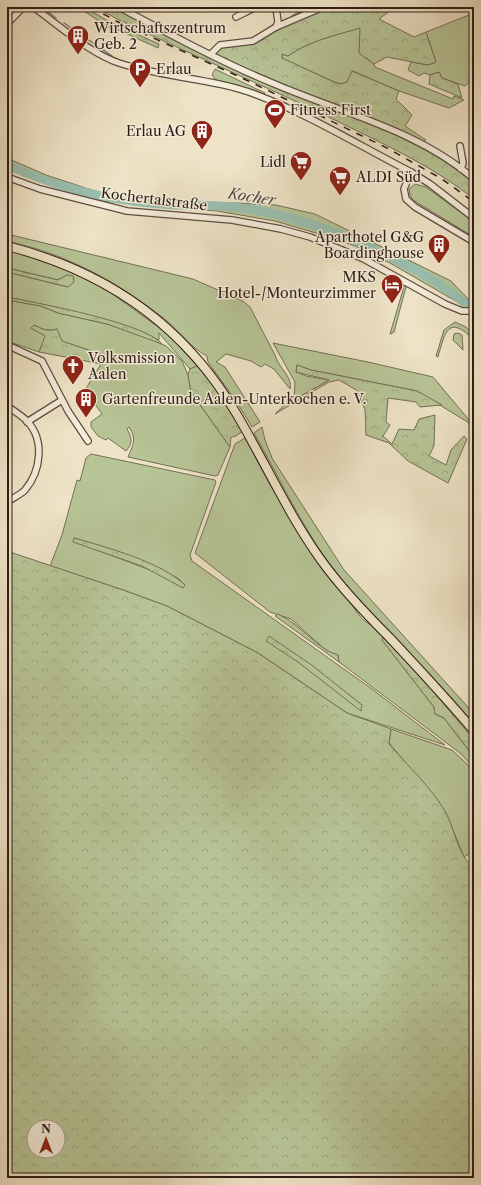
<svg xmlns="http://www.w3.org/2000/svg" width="481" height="1185" viewBox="0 0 481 1185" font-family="'Libre Caslon Text',serif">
<defs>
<pattern id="forest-crowns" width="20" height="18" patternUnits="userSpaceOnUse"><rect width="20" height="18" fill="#b7c496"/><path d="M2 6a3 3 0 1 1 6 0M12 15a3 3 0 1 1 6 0" fill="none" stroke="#9ea881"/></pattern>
</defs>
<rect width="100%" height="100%" fill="#eee3c6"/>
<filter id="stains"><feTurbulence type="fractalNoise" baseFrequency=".005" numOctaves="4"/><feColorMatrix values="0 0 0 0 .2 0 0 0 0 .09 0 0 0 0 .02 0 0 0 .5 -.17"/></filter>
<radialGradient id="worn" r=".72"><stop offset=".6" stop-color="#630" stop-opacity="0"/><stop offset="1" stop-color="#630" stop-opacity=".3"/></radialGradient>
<g fill="#b7c496" stroke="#737056" fill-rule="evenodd">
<path d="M474 13V78L465 86 442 78 439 72 430 75 424 73 419 76 408 70 411 62 428 65 436 62 426 32Z"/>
<path d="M361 27 359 53 374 64 375 67 453 99 454 96 464 100 449 108 399 91 353 71 347 82 341 84 334 82 282 58V54L288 56C308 41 337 35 361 27Z"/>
<path d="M215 69 265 93 264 95 216 80 212 75Z"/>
<path d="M7 158 46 175 104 194 183 204 237 203 276 205 315 214 451 281 474 305 459 303 390 263 355 246 326 236 275 221 217 211 101 201 7 169Z"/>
<path d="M415 184 426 187 474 222V237L413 200 410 195 409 189Z"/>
<path d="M7 234 193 279 243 301 250 307 275 355C278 367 293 377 290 389L274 369 265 364 261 367 251 361 226 354 216 362 225 367 260 422 252 427 236 401 208 362 207 356C192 349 179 331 166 320 116 281 69 255 7 241Z"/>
<path d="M7 249 68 269 107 290 168 334 197 366 190 369 159 333V340C110 317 59 308 7 297V272L68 287 67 275 58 280 7 268Z"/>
<path d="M397 282 406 287 394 332 390 334 403 290V287Z"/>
<path d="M7 300 41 306 58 313 107 324 141 335 166 346 182 361 188 375 191 392 230 447 218 475 215 476 128 457C133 445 137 439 129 427L127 429C132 438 133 443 126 451L108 438 106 440 98 436 91 427V422L102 414 85 390 101 364 103 355 61 341 57 329C48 332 42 329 34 325L31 328 46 336 39 352 7 341Z"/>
<path d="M455 322 466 327 474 335V340C448 314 445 332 438 357L436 356 444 330Z"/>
<path d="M458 333 462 335 463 350 453 340 454 334Z"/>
<path d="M273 343 368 362 433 377 474 426 417 391 311 370 297 365 296 372 306 376 329 380 294 401 295 382Z"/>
<path d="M262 427 265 440 272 458 344 570 466 705 474 715V724C428 667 370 619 326 559 298 519 278 475 254 433Z"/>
<path d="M245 438 269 483 297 529 362 619 375 628 383 637 382 640 434 707 435 714 444 718 474 757V768L460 753 339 662 338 655 328 652 291 619 270 612 195 553 235 444Z"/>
<path d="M91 454 215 480 216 482 190 555 192 561 372 689 445 745 347 713 258 653 167 606 123 590 50 566 62 535 77 480 80 481 86 458ZM74 538 104 547 178 578 185 585 182 587 158 573 100 551Z"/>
<path d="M391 729 452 750 466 763 474 774V851L464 857 446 813 439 802 389 743Z"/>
</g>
<g fill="url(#forest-crowns)" stroke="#737056" fill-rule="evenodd">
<path d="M78 7H84L110 22 159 44 158 48 116 29 114 31Z"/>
<path d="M95 7H119L211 54 220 45 253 41 316 7H395L379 19 414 37 426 32 436 62 428 65 387 57 374 64 359 53 360 28C337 35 308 41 288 56L282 54V58L334 82 341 84 347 82 352 71 399 91 396 99 412 115 405 126 426 140 419 144 381 128C414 143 446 159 474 182V199C435 168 390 147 345 125 270 88 194 56 119 20Z"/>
<path d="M439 72 442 78 458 84 462 98 429 84 430 75Z"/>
<path d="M7 268 58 280 67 275 73 276 74 282 68 287 7 272Z"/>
<path d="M7 297C38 303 145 323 162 344L107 324 58 313 41 306 7 300Z"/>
<path d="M34 325C42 329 48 332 57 329L62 341 103 355 101 364 39 352 45 336 31 328Z"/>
<path d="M297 365 311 370 417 391 442 405 420 407 416 402 388 398 386 422 390 425 383 436 392 444 399 429 414 430 419 419 435 415 434 446 429 456 446 465 451 450 464 436 467 439 448 483 408 461 389 443 366 435 365 410 358 391 339 380 329 382 275 414 293 397 294 400 329 380 296 372Z"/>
<path d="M197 366 213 385 243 431 236 436 231 437 230 447 191 392 188 375 190 369Z"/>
<path d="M74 538C106 547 161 562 185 585L183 588 142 566 73 542Z"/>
<path d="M7 551 123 590 167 606 258 653 347 713 391 729 389 744C407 765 433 789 446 813 455 830 458 856 474 868V1178H7ZM34 1127H58V1151H34Z"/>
<path d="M278 614C301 624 316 649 338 655L339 662 275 616Z"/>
<path d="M269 636 313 666 362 705 361 711 298 662 266 641Z"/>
<path d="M383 637 416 671 474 740V757L444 718 435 714 434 707 382 640Z"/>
</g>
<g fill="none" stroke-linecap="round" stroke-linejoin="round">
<g stroke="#6f7e72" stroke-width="1.5">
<path d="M47 11 56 18"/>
<path d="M292 16 309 7"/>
<path d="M64 23 112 56"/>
</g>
<path stroke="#9abfb0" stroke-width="9" d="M7 165C52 185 101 199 150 203 185 207 221 203 256 210 322 222 424 265 474 311"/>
<g stroke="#5f4e42" stroke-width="8">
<g id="minor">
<path d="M33 7C59 25 89 53 119 63 164 78 213 78 257 95 308 114 362 147 411 172L430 184 474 218"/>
<path d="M119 7C171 35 223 63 277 85 343 113 419 131 474 179"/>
<path d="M236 17 256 7"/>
<path d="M7 24 23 7"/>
<path d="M276 27 323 7"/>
<path d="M211 54 220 45 253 41 276 27 278 22 276 7"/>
<path d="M460 146 463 163 461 169"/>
<path d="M411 172 404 189 406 199 415 207 474 242"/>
<path d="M7 177 40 189 127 211 232 220 281 229 310 237 364 259 445 304 462 311H474"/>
<path d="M7 345 42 361 68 411 88 441"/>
<path d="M7 406C14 411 21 415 27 421 45 440 41 471 25 490 20 495 13 498 7 502"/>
<path d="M27 422 62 400"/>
</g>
</g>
<g stroke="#2f1d16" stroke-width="10">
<path id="highway" d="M7 246C105 271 184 325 236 413 265 462 288 514 321 560 341 588 366 614 390 638 419 669 447 699 474 731"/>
</g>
<use href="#minor" stroke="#f4edda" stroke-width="5.5"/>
<use href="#highway" stroke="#eee3c6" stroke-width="8"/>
<path stroke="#2f1d16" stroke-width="1.5" stroke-dasharray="7 7" stroke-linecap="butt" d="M91 7 118 22 242 78 387 148 442 179 474 202"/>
</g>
<defs>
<g id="building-pin" transform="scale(1.15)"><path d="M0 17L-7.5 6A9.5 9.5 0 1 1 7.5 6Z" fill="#8f2418" stroke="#f4edda"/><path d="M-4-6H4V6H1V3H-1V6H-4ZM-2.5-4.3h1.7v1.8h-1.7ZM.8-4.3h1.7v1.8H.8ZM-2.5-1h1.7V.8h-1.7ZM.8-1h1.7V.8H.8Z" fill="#fff"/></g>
<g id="parking-pin" transform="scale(1.15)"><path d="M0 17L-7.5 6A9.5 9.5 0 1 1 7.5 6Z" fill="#8f2418" stroke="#f4edda"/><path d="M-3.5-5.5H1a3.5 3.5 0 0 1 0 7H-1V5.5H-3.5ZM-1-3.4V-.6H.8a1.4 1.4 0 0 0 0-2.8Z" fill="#fff"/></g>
<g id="stadium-pin" transform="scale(1.15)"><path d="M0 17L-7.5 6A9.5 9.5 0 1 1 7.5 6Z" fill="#8f2418" stroke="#f4edda"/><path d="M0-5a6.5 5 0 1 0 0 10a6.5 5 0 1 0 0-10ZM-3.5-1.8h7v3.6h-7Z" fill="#fff"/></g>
<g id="supermarket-pin" transform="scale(1.15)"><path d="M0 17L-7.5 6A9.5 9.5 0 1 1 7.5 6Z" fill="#8f2418" stroke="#f4edda"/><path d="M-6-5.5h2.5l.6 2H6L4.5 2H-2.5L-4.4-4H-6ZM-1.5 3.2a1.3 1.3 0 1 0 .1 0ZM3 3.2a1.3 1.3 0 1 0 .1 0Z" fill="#fff"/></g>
<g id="hotel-pin" transform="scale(1.15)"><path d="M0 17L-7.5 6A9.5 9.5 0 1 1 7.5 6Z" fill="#8f2418" stroke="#f4edda"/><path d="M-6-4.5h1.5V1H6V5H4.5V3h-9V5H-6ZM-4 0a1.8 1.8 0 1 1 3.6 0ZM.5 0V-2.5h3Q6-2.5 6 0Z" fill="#fff"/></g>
<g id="church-pin" transform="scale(1.15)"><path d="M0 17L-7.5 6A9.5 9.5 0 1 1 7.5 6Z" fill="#8f2418" stroke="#f4edda"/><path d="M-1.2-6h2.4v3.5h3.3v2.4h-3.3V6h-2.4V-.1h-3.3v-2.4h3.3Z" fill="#fff"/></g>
</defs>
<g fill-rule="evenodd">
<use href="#building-pin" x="78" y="36"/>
<use href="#parking-pin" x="140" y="69"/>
<use href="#stadium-pin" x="275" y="110"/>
<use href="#building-pin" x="202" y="131"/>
<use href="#supermarket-pin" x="301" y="162"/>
<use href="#supermarket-pin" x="340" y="177"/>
<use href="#building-pin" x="439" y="245"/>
<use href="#hotel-pin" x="392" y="285"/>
<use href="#church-pin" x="73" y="366"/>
<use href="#building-pin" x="86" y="399"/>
</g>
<g text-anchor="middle" stroke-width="3" stroke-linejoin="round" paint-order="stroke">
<g font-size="14" fill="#2f1d16" stroke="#f4edda" text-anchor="start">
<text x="94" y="33">Wirtschaftszentrum<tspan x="94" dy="16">Geb. 2</tspan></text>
<text x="156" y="74">Erlau</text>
<text x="290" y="115">Fitness First</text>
<text x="186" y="136" text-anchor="end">Erlau AG</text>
<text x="286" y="167" text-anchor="end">Lidl</text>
<text x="356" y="182">ALDI Süd</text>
<text x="424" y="242" text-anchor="end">Aparthotel G&amp;G<tspan x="424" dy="16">Boardinghouse</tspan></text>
<text x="376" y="282" text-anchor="end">MKS<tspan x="376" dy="16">Hotel-/Monteurzimmer</tspan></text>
<text x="88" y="363">Volksmission<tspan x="88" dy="16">Aalen</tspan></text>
<text x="102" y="404">Gartenfreunde Aalen-Unterkochen e. V.</text>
</g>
<g font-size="14" fill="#2f1d16" stroke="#f4edda">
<text transform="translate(154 199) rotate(7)" y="5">Kochertalstraße</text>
</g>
<g font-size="15" font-style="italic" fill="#4f4e44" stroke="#f4edda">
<text transform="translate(252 197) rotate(9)" y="5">Kocher</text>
</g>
</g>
<rect width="481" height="1185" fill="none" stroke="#eee3c6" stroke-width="24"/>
<rect x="8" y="8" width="465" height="1169" fill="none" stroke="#2f1d16" stroke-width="2"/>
<rect x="12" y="12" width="457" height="1161" fill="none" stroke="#2f1d16"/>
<g transform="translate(46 1139)"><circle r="19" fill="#f4edda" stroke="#a59a8c"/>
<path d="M0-3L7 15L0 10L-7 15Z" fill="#8f2418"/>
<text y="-6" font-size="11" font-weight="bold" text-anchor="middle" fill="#2f1d16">N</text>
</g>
<rect width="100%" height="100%" filter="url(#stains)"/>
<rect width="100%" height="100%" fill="url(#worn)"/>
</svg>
